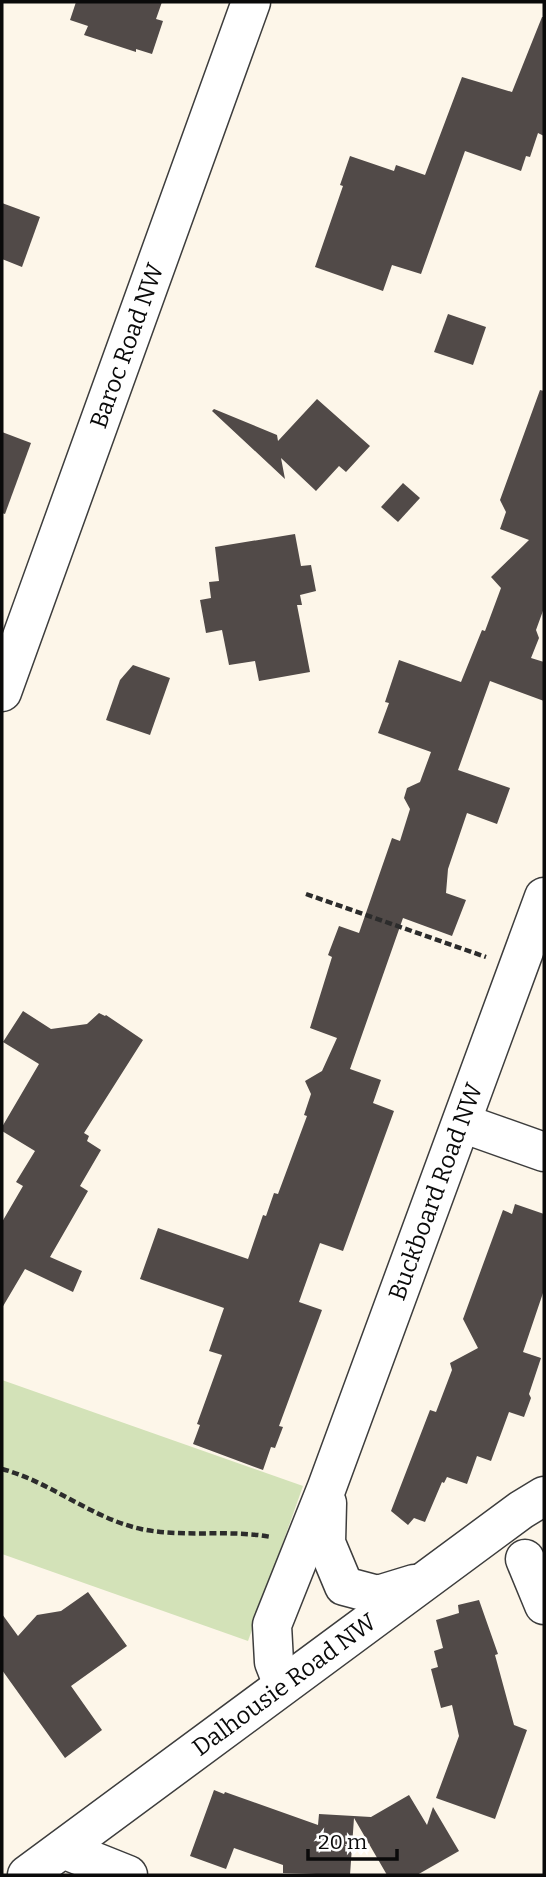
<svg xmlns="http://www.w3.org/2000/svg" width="546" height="1877" viewBox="0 0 546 1877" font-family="Bitter,serif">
<rect width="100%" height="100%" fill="#fdf6e9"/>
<path fill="#d3e2b8" d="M2 1380 303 1486 248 1641 2 1554Z"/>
<g fill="#514a48">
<path d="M76 2H162L156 19 163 21 152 54 136 49V52L84 35 88 26 70 20Z"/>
<path d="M542 17H544V136L538 133 530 157 526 156 521 171 465 151 421 274 392 265 383 291 315 267 343 186 340 185 350 156 394 171 396 165 425 175 462 77 512 92Z"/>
<path d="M2 203 40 217 22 267 2 259Z"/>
<path d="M448 314 486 327 473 365 434 352Z"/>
<path d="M540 390 544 391V608L536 630 539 638 531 658 544 662V701L490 681 458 770 510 788 497 824 467 813 448 869 446 893 466 900 452 936 403 918 350 1069 381 1080 373 1103 394 1111 343 1251 320 1243 299 1302 322 1310 279 1426 283 1427 275 1448 271 1447 263 1470 193 1444 200 1425 197 1424 222 1355 209 1351 224 1308 140 1279 158 1228 248 1259 263 1215 266 1216 274 1193 278 1194 307 1116 304 1115 311 1094 305 1081 322 1071 337 1038 310 1028 332 957 328 955 339 926 359 933 392 838 400 841 410 809 404 798 407 788 420 782 431 752 378 733 389 703 385 702 399 660 461 682 482 630 485 631 501 588 491 577 529 540 500 529 506 512 500 500Z"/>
<path d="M317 399 370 446 346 472 339 466 316 491 281 458 285 479 212 411 214 409 277 435 278 441Z"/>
<path d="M2 432 31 443 5 514 2 513Z"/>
<path d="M403 483 420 498 398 522 381 507Z"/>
<path d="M295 534 301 566 311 565 316 591 300 595 302 605H297L310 672 259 681 255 661 229 665 222 630 206 633 200 600 211 598 209 582 219 581 215 547Z"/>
<path d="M133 665 170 678 150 735 106 720 120 680Z"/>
<path d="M23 1011 51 1029 87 1024 99 1013 105 1016 106 1015 143 1040 84 1133 89 1136 87 1141 101 1150 80 1186 88 1191 50 1257 82 1271 73 1292 25 1269 2 1308V1222L23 1186 16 1182 35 1151 2 1131V1127L39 1064 3 1042Z"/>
<path d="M515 1204 544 1214V1290L523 1352 541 1358 529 1394 531 1398 524 1417 509 1412 491 1461 477 1456 467 1484 447 1477 444 1483 442 1482 425 1522 414 1518 408 1525 391 1511 430 1410 436 1412 452 1370 450 1363 478 1348 463 1319 503 1210 512 1214Z"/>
<path d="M88 1592 127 1646 71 1686 102 1730 65 1758 2 1670V1614L18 1636 37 1615 61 1611Z"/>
<path d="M479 1600 498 1654 495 1655 514 1725 527 1730 495 1819 436 1798 459 1736 452 1705 441 1708 431 1669 438 1667 434 1651 443 1648 436 1620 459 1613 458 1605Z"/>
<path d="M214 1790 224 1794 225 1792 318 1825 319 1814 371 1817 409 1795 427 1825 433 1807 459 1851 417 1875H387L354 1818 350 1875 283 1873V1865L234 1848 226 1869 190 1856Z"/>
</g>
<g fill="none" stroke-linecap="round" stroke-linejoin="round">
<g stroke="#3d3d3d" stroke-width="41">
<g id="minor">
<path id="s1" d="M2 692 251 2"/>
<path d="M462 1123 544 1152"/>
<path d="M327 1503 326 1543 344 1586 378 1595 414 1584"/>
<path d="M525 1559 544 1605"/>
<path id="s2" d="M283 1685 274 1662 272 1625 327 1487 544 897"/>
<path d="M63 1849 128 1875"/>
<path id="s3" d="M27 1875 521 1510 544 1496"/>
</g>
</g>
<g stroke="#2c2c2c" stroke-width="4.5" stroke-dasharray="7 3.5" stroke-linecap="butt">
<path d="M306 894 486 957"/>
<path d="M2 1469C51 1482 91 1518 141 1529 185 1538 228 1529 271 1537"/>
</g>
<use href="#minor" stroke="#fff" stroke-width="38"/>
</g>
<g text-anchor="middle" stroke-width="7" stroke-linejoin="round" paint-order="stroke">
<g font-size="24" fill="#0a0a0a" stroke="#fff">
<text dy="8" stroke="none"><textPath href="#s1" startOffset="368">Baroc Road NW</textPath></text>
<text dy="8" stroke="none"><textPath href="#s2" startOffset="525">Buckboard Road NW</textPath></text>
<text dy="8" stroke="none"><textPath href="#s3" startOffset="320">Dalhousie Road NW</textPath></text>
</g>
</g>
<rect width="546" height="1877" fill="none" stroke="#0a0a0a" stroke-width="7"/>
<path d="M308 1849v10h89v-10" fill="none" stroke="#0a0a0a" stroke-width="3.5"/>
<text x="318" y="1849" font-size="21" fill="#0a0a0a" stroke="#ffffff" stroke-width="5" paint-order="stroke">20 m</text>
</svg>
